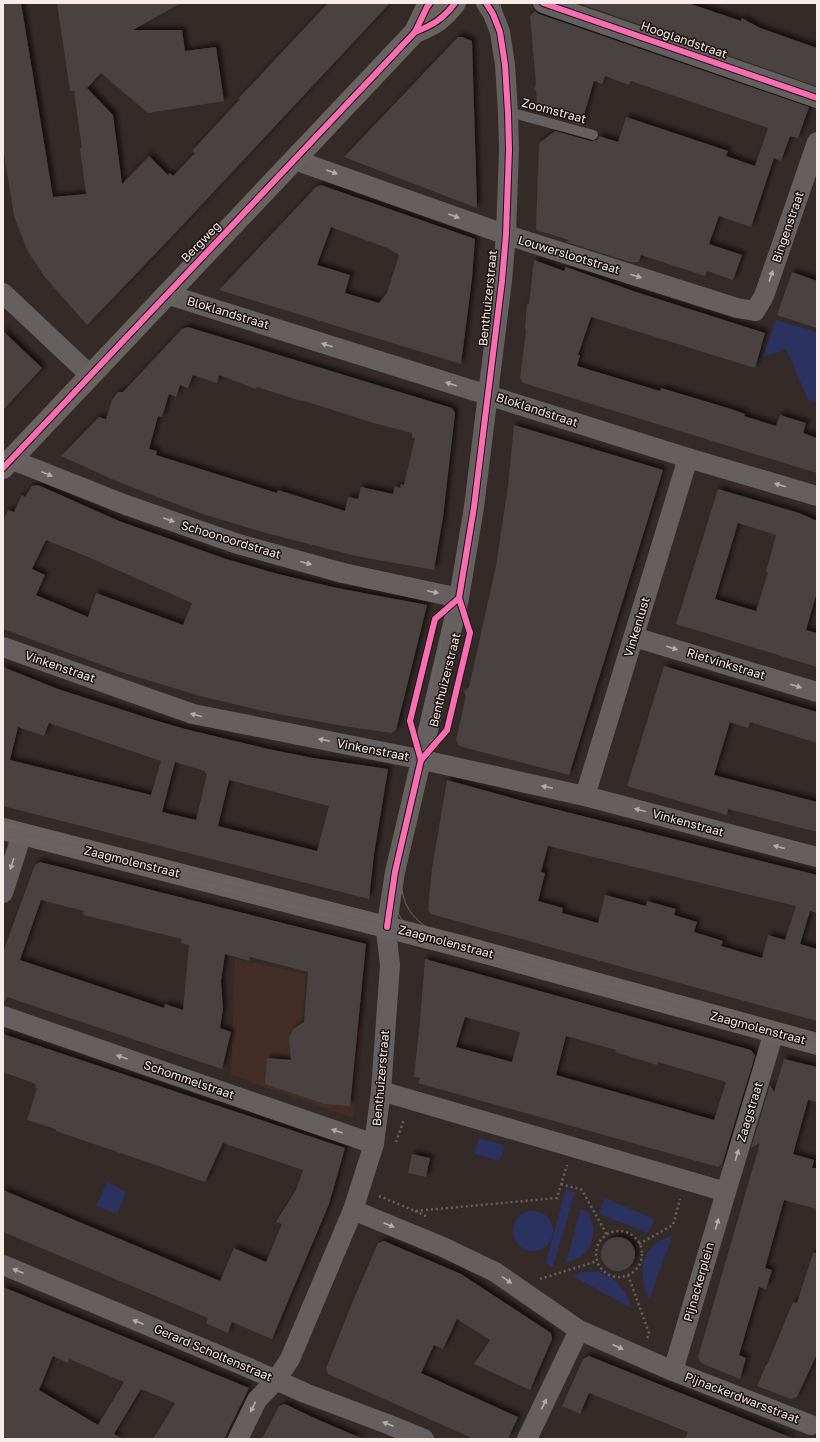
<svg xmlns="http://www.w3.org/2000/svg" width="820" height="1442" viewBox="0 0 820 1442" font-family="'Golos Text',sans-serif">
<defs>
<filter id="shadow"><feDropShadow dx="3.5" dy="-3.5" stdDeviation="2" flood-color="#0009"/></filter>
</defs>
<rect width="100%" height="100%" fill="#342a28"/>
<path fill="#442d26" d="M235 959 306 974 302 1022 362 1027 353 1118 231 1075Z"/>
<g fill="#2c325f">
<path d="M776 320 817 332V402L808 399 786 349 763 357Z"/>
<path d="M479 1138 504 1145 500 1161 474 1154Z"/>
<path d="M107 1182 126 1192 117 1214 96 1206Z"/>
<path d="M566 1189 575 1192 553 1267 546 1263Z"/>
<path d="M605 1198 654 1219 648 1233 599 1214Z"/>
<path d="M581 1208C597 1214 596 1242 585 1253 580 1258 573 1260 566 1263Z"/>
<circle cx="533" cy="1231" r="20"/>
<path d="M672 1236 649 1300C637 1272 640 1245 672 1236Z"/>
<path d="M583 1272C589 1272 596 1271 602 1273 616 1278 629 1294 631 1308L573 1276Z"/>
</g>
<g fill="#4a4240" fill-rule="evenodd" filter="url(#shadow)">
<path d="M3 3H21L53 197 86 194 80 148H82L74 91H70L57 3H181L133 30H182L185 51 216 47 224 101 148 113 101 73 87 88 113 115 122 184 149 156 168 175 170 173 173 176 195 153 192 151 240 99H238L328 3H390L178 230 87 325 44 276 27 250 14 216 3 147Z"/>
<path d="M578 3H688L741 21 742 18 760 28 817 48V83L816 86Z"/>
<path d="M535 11 539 14 809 107 798 138 790 136 781 161 774 158 751 227 719 216 709 244 742 255 733 280 707 271 705 276 641 255 639 262H630L566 242 569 240 536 230 539 143 555 131 591 141 597 140 599 136 618 142 626 117 728 151 726 156 755 166 768 128 631 81 629 85 605 76 602 84 594 81 581 125 568 121 573 118 541 108 537 103 536 91 534 90 536 84 530 16Z"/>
<path d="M458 37H462L472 41 477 208 344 157Z"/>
<path d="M321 185 475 239 472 278 461 364 219 290 316 187ZM331 227 387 248 399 255 387 293 379 303 345 293 350 275 317 265Z"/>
<path d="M534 260 564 271 566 267 636 292 765 333 755 368 591 317 578 355H580L577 366 660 391 661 388 731 409 745 414 744 416 776 426 780 415 806 423 803 433 817 438V473L523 383 520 378 526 331 525 328 527 304H529Z"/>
<path d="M792 272 817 281V328L777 315Z"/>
<path d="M188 327 452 408 455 413 443 517 434 570 356 556 266 533 206 515 144 492 114 480 61 456 99 417 106 419 112 400 118 392H123L182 329ZM193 375 217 383 219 375 256 389 257 387 301 401V400L374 423 412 433V438H415L404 485 401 484 400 488 395 486 393 494 361 487 358 499 348 497 345 511 278 490 277 493 156 455 157 451 149 449 158 416 162 417 169 394 176 397 180 385 188 388Z"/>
<path d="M3 331 42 368 3 410Z"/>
<path d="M514 425 663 470 569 775 459 746 456 740 466 696 464 691 469 687 496 566 508 486Z"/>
<path d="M38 485 119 521 226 559 278 574 337 588 427 605 396 730 391 733 343 726 263 711 200 696 124 673 3 629V522L8 510 14 512 22 495 25 497 32 486ZM46 540 88 557 192 603 183 625 96 593 88 617 36 595 45 575 32 569Z"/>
<path d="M718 489 799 513 817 521V592L806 630 817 633V667L676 624ZM738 523 776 535 766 572H768L756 611 715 599Z"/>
<path d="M664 666 817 712V743L750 722 748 728 730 722 714 775 817 802V832L728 809 727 815 627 786Z"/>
<path d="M3 667 58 689 154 720 185 729 268 749 313 758 388 769 374 854 369 899 3 806ZM49 723 161 761 151 795 10 760 18 727 44 736ZM175 762 205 771V773L207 774 196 820 162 812ZM229 780 329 806 317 851 218 826Z"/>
<path d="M447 780 519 800 817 875V913L810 911 800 944 817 949V1021L431 914 428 910 432 868ZM548 846 796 906 785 940 768 935 762 958 721 946 723 941 694 932 697 922 674 915 676 909 647 901 646 906 605 895 598 923 562 913 563 908 538 901 545 873 541 872Z"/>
<path d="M40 862 366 944 350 1106 325 1104 265 1084 267 1058 291 1060 289 1038 293 1029 304 1022 308 972 250 957 249 961 225 954 221 981 223 1009 220 1028 231 1032 222 1069 7 997 5 1001H3V952L35 865ZM41 900 84 911 83 915 182 939 181 943 189 945 183 1010 165 1004 164 1008 20 960Z"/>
<path d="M425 959 751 1050 755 1056 722 1164 718 1167 418 1083 420 1078 414 1077 420 1021ZM465 1017 520 1032 512 1062 456 1047ZM566 1036 616 1050 615 1052 657 1065 658 1062 726 1082 714 1120 556 1075Z"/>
<path d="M3 1034 345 1148 329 1204 272 1339 232 1322 228 1333 206 1323 208 1318 3 1232V1190L220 1281 234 1248 266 1262 282 1224 276 1222 296 1190 303 1170 223 1143 205 1182 56 1131V1129L27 1120 37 1088 35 1087 36 1084 3 1072Z"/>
<path d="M784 1059 817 1067V1102L808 1100 793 1154 814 1160 812 1168H817V1209L784 1200 765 1268 772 1270 766 1289 759 1287 739 1355 746 1358 740 1379 701 1363 698 1357 760 1143 751 1148 770 1085 774 1092Z"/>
<path d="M412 1154 430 1158 426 1177 408 1173Z"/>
<circle cx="618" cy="1254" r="17"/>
<path d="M384 1241 461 1274 551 1333 552 1339 530 1390 474 1364 490 1340 457 1319 443 1349 434 1345 421 1373 518 1417 508 1439H474L328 1374 326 1368 353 1301 378 1243Z"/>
<path d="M813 1253H817V1354L797 1397 791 1399 757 1386 766 1365H767L793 1302 797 1303Z"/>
<path d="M3 1287 249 1388 224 1439H153L175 1403 141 1389 114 1434 122 1439H3ZM53 1356 68 1363 69 1359 124 1382 98 1425 39 1390Z"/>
<path d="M589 1356 792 1438V1439H685L688 1432 589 1393 580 1414 562 1406 583 1359Z"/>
<path d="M285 1404 312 1417 363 1439H262L279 1406Z"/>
</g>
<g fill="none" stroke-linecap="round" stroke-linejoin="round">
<g stroke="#686160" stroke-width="2.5" stroke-dasharray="2 3" stroke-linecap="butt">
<path d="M396 1142 404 1119"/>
<path d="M561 1184 582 1190 607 1235"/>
<path d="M379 1196 415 1211 557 1198 567 1165"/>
<path d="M415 1211 428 1217"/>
<circle cx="619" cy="1254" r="23"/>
<path d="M639 1244 673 1225 680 1199"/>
<path d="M628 1275 649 1333 647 1339"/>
<path d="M540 1279 597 1261"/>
</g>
<path stroke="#65605f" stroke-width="10" d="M508 113H513L593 135"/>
<g stroke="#65605f" stroke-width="20">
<path d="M543 3 817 98"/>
<path d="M295 160 510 236 737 308 755 311 764 296 817 142"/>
<path d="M3 293 90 375"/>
<path d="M166 294 688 458 817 496"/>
<path d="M12 458 15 461 126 505 238 544 343 573 459 598"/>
<path d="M634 637 817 692"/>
<path d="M3 647 193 714 414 758 585 796 817 857"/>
<path d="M585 796 688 458"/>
<path d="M3 893 22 834"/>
<path d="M3 1016 374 1144"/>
<path d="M726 1192 774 1032"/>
<path d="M353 1210 443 1247 495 1272 579 1330 673 1371 726 1192 381 1091"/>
<path d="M3 1265 247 1367 305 1393 390 1425 424 1439"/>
<path d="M673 1371 811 1425"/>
<path d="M238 1439 257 1400 276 1380 290 1359 353 1210 374 1144 381 1091 390 965 386 930 395 872 459 598 474 507 502 281 506 234 509 149 508 113 505 65 500 32 493 14 486 3"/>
<path d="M527 1439 579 1330"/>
</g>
<g stroke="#696261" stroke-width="22">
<path d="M415 32C433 25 443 19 455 3"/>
<path d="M3 468 415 32 427 7 430 3"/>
<path d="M3 829 464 947 817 1044"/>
</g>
<g stroke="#6d6766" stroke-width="1">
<path d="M3 461 86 371 435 3"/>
<path d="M3 473 298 160 450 3"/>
<path d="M3 824 410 929"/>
<path d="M3 833 437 943 817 1048"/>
<path d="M449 939 817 1040"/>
<path d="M453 940C416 925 399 911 401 868L459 627C474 552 483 476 492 399 504 305 518 208 513 113 511 76 505 39 500 3"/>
<path d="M437 943C428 939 419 935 412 930 396 918 389 895 389 876L414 758 466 536 498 277 503 196 505 122 500 57 491 3"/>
</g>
<g stroke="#1b1210" stroke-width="8">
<g id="cycleway">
<path d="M543 3 817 98"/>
<path d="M415 32C433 25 443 19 455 3"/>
<path d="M3 468 415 32 427 7 430 3"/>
<path d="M421 760 410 721 435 619 459 598"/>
<path d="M387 927 395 872 421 760 447 730 470 633 459 598 474 507 502 281 506 234 509 149 508 113 505 65 500 32 493 14 486 3"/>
</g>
</g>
<use href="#cycleway" stroke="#f96db3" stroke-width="6"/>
</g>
<defs><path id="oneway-solid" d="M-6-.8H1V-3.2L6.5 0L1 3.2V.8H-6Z"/></defs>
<g fill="#b6acaa">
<use href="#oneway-solid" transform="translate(332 172) rotate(20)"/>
<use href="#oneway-solid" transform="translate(454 216) rotate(20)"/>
<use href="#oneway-solid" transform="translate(636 276) rotate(17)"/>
<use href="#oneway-solid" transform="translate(771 276) rotate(-71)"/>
<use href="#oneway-solid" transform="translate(327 345) rotate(-163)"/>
<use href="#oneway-solid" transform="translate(451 384) rotate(-163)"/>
<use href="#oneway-solid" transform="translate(47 474) rotate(22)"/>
<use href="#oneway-solid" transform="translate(780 485) rotate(-164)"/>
<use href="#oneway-solid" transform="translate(169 520) rotate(19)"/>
<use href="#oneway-solid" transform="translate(306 563) rotate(15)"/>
<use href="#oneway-solid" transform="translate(433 592) rotate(12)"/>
<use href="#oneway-solid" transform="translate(672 648) rotate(17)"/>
<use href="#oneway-solid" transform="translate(796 686) rotate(17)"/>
<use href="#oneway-solid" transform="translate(196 715) rotate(-166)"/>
<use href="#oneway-solid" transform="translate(324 740) rotate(-169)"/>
<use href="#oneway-solid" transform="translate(547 787) rotate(-168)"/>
<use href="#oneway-solid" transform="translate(640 810) rotate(-165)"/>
<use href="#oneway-solid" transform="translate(779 847) rotate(-165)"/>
<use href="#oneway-solid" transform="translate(12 864) rotate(108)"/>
<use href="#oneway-solid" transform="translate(122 1057) rotate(-161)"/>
<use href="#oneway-solid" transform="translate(337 1131) rotate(-161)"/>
<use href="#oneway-solid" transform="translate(737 1155) rotate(-73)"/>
<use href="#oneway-solid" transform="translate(717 1224) rotate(-74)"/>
<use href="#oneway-solid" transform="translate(389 1225) rotate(23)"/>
<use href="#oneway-solid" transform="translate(18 1271) rotate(-157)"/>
<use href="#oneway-solid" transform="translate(507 1280) rotate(34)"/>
<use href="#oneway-solid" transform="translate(138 1322) rotate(-157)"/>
<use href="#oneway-solid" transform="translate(618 1347) rotate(24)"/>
<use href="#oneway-solid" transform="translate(544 1404) rotate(-64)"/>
<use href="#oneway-solid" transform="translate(253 1407) rotate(116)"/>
<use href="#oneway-solid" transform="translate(388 1424) rotate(-159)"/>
</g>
<g text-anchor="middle" stroke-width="3" stroke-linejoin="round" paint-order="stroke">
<g font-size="12" fill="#f8ebe8" stroke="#1b1210">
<text transform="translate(684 40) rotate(19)" y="4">Hooglandstraat</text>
<text transform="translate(554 111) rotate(15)" y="4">Zoomstraat</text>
<text transform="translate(788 227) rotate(-71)" y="4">Bingenstraat</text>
<text transform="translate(201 242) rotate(-46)" y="4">Bergweg</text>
<text transform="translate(569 255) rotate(17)" y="4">Louwerslootstraat</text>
<text transform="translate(488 298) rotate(-84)" y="4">Benthuizerstraat</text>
<text transform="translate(228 313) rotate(17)" y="4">Bloklandstraat</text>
<text transform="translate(537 410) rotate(18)" y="4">Bloklandstraat</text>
<text transform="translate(231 540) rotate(17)" y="4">Schoonoordstraat</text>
<text transform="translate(637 627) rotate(-73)" y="4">Vinkenlust</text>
<text transform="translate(726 664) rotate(17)" y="4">Rietvinkstraat</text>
<text transform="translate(60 667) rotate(19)" y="4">Vinkenstraat</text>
<text transform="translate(445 680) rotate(-76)" y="4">Benthuizerstraat</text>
<text transform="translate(373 750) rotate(11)" y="4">Vinkenstraat</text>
<text transform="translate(688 823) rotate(15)" y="4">Vinkenstraat</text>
<text transform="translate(132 862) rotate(14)" y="4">Zaagmolenstraat</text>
<text transform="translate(446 942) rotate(15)" y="4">Zaagmolenstraat</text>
<text transform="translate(758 1028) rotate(15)" y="4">Zaagmolenstraat</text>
<text transform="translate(381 1078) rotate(-85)" y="4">Benthuizerstraat</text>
<text transform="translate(189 1080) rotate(19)" y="4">Schommelstraat</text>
<text transform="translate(750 1112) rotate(-73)" y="4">Zaagstraat</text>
<text transform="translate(699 1282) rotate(-74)" y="4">Pijnackerplein</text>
<text transform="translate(213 1353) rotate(23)" y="4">Gerard Scholtenstraat</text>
<text transform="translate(742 1398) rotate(21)" y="4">Pijnackerdwarsstraat</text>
</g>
</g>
<rect width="820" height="1442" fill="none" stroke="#f8ebe8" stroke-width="8"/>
</svg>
